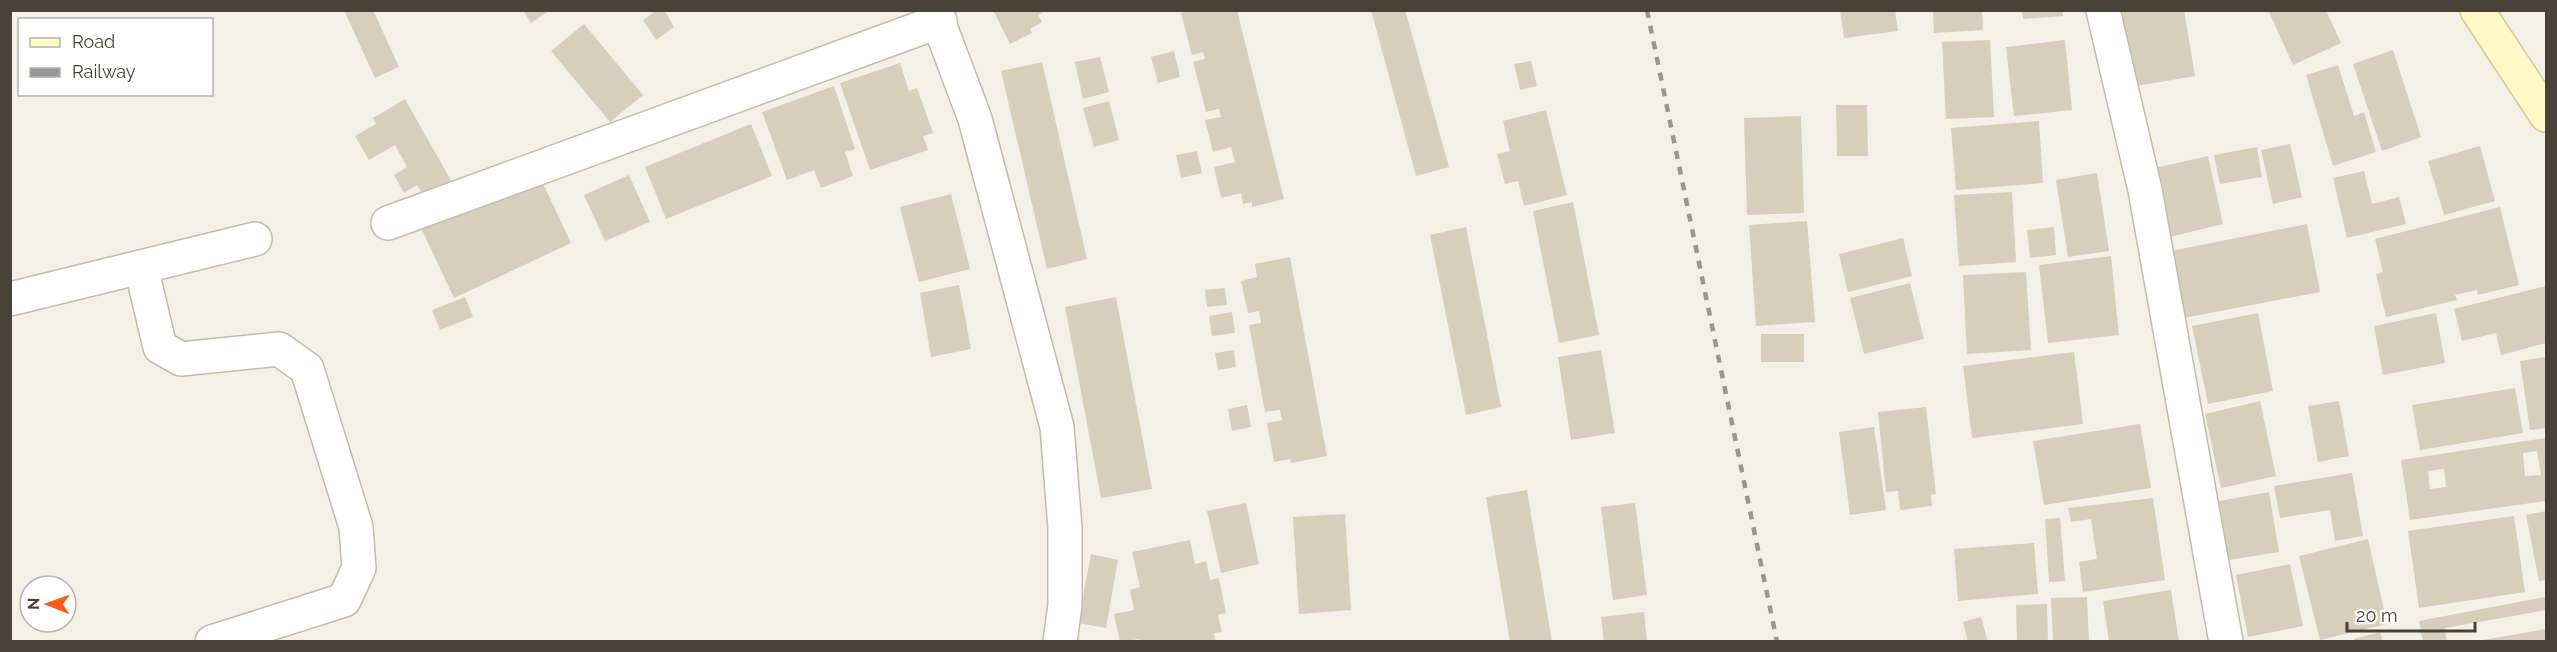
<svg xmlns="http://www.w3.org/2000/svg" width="2557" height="652" viewBox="0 0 2557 652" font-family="Raleway,sans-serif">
<rect width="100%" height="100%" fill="#f3f1e7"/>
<g fill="#d5cfbc" fill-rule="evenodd">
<path d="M344 10H373L399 67 375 78Z"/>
<path d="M523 10H550L531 23Z"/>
<path d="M657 10H664L674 27 656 40 643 20Z"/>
<path d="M993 10H1046L1038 15 1042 22 1030 29 1032 33 1010 44Z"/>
<path d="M1191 10H1237L1284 199 1252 207V202L1243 204 1241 193 1221 198 1214 167 1235 162 1231 147 1213 152 1205 120 1221 117 1219 109 1206 112 1193 62 1205 59 1203 52 1192 55 1181 13Z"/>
<path d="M1371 10H1405L1449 167 1416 176Z"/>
<path d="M1840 10H1895L1898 31 1844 38Z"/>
<path d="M1933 10H1982L1983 30 1934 33Z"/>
<path d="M2022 10H2062L2063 16 2023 19Z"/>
<path d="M2117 10H2184L2195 76 2131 87Z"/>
<path d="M2268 10H2326L2341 43 2293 65Z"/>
<path d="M584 24 643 95 610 122 551 51Z"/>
<path d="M1990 40 1994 117 1946 119 1942 42Z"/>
<path d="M2065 40 2072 110 2014 116 2006 47Z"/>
<path d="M2393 50 2421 137 2382 151 2353 64Z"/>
<path d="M1174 51 1180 77 1158 83 1151 57Z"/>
<path d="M1100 57 1109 92 1083 99 1075 62Z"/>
<path d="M1531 61 1537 86 1520 90 1514 64Z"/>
<path d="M1042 62 1087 259 1047 269 1001 71Z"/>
<path d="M900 63 909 91 917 88 933 133 923 136 928 150 870 170 840 83Z"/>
<path d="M2338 65 2354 116 2364 112 2376 152 2333 166 2306 75Z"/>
<path d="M834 86 855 149 845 152 853 176 821 188 814 170 787 180 762 112Z"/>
<path d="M405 99 453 184 426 199 417 185 404 193 394 175 407 167 395 145 369 160 355 136 376 124 373 118Z"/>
<path d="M1109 101 1119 140 1094 147 1083 108Z"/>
<path d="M1836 105H1867L1868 156H1837Z"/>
<path d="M1546 110 1567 195 1524 206 1518 181 1505 184 1497 154 1510 151 1503 121Z"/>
<path d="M1801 116 1804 213 1747 215 1744 118Z"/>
<path d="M2039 121 2043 183 1956 190 1951 128Z"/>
<path d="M751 124 772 176 666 219 645 167Z"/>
<path d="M2290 144 2302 197 2273 204 2261 150Z"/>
<path d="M2480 146 2495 201 2444 215 2428 161Z"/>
<path d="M2257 147 2262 177 2220 184 2214 155Z"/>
<path d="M1197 151 1202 173 1181 178 1176 155Z"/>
<path d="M2208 156 2223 224 2170 237 2155 168Z"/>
<path d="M2364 171 2372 204 2399 197 2406 224 2347 238 2333 178Z"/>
<path d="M2097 173 2109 251 2068 257 2056 180Z"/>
<path d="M539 175 571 243 454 298 422 230Z"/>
<path d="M629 175 650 222 605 241 584 195Z"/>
<path d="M2012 192 2016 262 1959 266 1954 195Z"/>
<path d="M951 194 970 269 919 282 900 207Z"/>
<path d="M1573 202 1599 335 1559 343 1533 211Z"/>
<path d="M2500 207 2519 285 2478 295 2477 290 2455 295 2457 300 2386 317 2376 274 2383 272 2375 239Z"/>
<path d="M1807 221 1815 322 1756 326 1749 225Z"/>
<path d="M2307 224 2320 292 2184 318 2171 251Z"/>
<path d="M1466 227 1501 407 1466 415 1430 235Z"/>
<path d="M2054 227 2056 255 2030 258 2027 230Z"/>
<path d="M1903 238 1912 276 1848 292 1839 254Z"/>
<path d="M2111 256 2119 335 2048 343 2039 265Z"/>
<path d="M1290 257 1327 456 1291 463 1290 459 1274 462 1267 423 1282 420 1280 410 1265 412 1249 325 1261 323 1259 311 1248 313 1241 281 1257 277 1255 264Z"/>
<path d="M2026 272 2031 350 1967 354 1963 275Z"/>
<path d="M1910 283 1924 339 1864 354 1850 298Z"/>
<path d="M959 285 971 349 931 357 920 293Z"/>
<path d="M2546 286V343L2501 355 2496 333 2462 341 2454 309Z"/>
<path d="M1225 288 1227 305 1207 307 1205 290Z"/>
<path d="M465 297 473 317 440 330 432 310Z"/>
<path d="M1116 297 1152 489 1101 498 1065 307Z"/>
<path d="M1232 312 1235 333 1212 336 1209 316Z"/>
<path d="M2258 313 2273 391 2208 404 2192 326Z"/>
<path d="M2436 313 2445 363 2383 375 2374 326Z"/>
<rect x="1761" y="334" width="43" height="28"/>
<path d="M1234 350 1236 367 1218 370 1215 353Z"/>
<path d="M1601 350 1615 433 1571 440 1558 357Z"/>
<path d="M2074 352 2083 424 1972 438 1963 366Z"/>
<path d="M2546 357V428L2530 430 2520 361Z"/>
<path d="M2515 388 2523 433 2420 450 2412 405Z"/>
<path d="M2260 401 2276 476 2221 488 2205 414Z"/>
<path d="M2339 401 2349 456 2318 462 2308 406Z"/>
<path d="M1247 405 1251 427 1232 431 1228 409Z"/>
<path d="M1926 407 1936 494 1931 495 1932 506 1900 510 1898 491 1886 492 1878 412Z"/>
<path d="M2140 424 2151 488 2044 505 2033 441Z"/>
<path d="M1874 427 1886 510 1850 515 1839 432Z"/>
<path d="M2546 438V501L2410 520 2401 460ZM2537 451 2541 475 2525 476 2523 453ZM2444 469 2446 487 2430 489 2428 471Z"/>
<path d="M2352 473 2363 536 2335 541 2330 510 2280 518 2274 486Z"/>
<path d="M1527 490 1552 642H1510L1486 497Z"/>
<path d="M2269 492 2279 552 2229 560 2219 501Z"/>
<path d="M2153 498 2165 580 2083 592 2079 562 2097 559 2091 519 2071 522 2068 508Z"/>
<path d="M1246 503 1259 564 1221 573 1207 511Z"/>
<path d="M1635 503 1647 595 1613 600 1601 507Z"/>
<path d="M2546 511V580L2539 581 2526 515Z"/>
<path d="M1345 514 1351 610 1299 614 1293 517Z"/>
<path d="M2514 516 2525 592 2419 608 2408 531Z"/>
<path d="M2060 518 2065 581 2049 582 2045 519Z"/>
<path d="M2368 539 2387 624 2320 640 2299 556Z"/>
<path d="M1190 540 1195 564 1206 561 1210 580 1219 578 1226 613 1218 615 1222 632 1214 633 1215 642H1139V639L1120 642 1114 614 1134 610 1130 590 1140 587 1132 552Z"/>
<path d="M2034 543 2038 594 1958 601 1954 549Z"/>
<path d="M1091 554 1118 560 1106 628 1078 623Z"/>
<path d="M2290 564 2303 626 2248 637 2236 575Z"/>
<path d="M2171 590 2179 642H2109L2103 601Z"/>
<path d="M2087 597 2089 642H2053L2051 598Z"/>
<path d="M2545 597 2546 610 2445 628 2447 642H2423L2419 621Z"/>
<path d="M2047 604 2048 642H2017L2016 605Z"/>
<path d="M1644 612 1647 642H1604L1601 617Z"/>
<path d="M1981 617 1988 642H1968L1963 622Z"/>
<path d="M2546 629V642H2483V640Z"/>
<path d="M2380 632 2383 642H2354V639Z"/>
</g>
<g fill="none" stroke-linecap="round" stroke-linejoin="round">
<g stroke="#c1bdac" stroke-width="36">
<g id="street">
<path d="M934 10 975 119 1057 427 1065 528V605L1060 642"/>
<path d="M2103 10 2145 190 2226 642"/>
<path d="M388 223 940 21"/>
<path d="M141 267 160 347 181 359 279 349 307 369 356 527 359 568 344 600 212 642"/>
<path d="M10 299 255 239"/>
</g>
</g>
<g stroke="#d3cc97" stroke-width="36">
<path id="secondary" d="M2477 10 2546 115"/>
</g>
<use href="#street" stroke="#fff" stroke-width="33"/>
<use href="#secondary" stroke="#fef9c6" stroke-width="33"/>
<path stroke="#969696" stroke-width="4.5" stroke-dasharray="8 8" stroke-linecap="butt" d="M1647 10 1777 642"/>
</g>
<rect width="2557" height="652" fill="none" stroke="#464236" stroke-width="24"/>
<rect x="18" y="18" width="195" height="78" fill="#ffffff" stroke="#b5b3af" stroke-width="1.5"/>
<rect x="30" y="38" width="30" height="9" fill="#fef9c6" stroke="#b5b3af" stroke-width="1.5"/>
<text x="72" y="48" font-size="18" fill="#464236">Road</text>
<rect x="30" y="68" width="30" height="9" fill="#969696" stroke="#b5b3af" stroke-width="1.5"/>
<text x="72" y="78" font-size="18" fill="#464236">Railway</text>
<g transform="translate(48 604) rotate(271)"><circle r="28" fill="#ffffff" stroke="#b5b3af" stroke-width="1.5"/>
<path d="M0-4.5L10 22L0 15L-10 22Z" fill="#f75d19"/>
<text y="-9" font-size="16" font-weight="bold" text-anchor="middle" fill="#464236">N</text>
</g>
<path d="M2347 622v9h128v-9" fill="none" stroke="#464236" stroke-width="3"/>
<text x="2356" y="622" font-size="18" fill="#464236" stroke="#ffffff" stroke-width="4.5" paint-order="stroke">20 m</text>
</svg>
